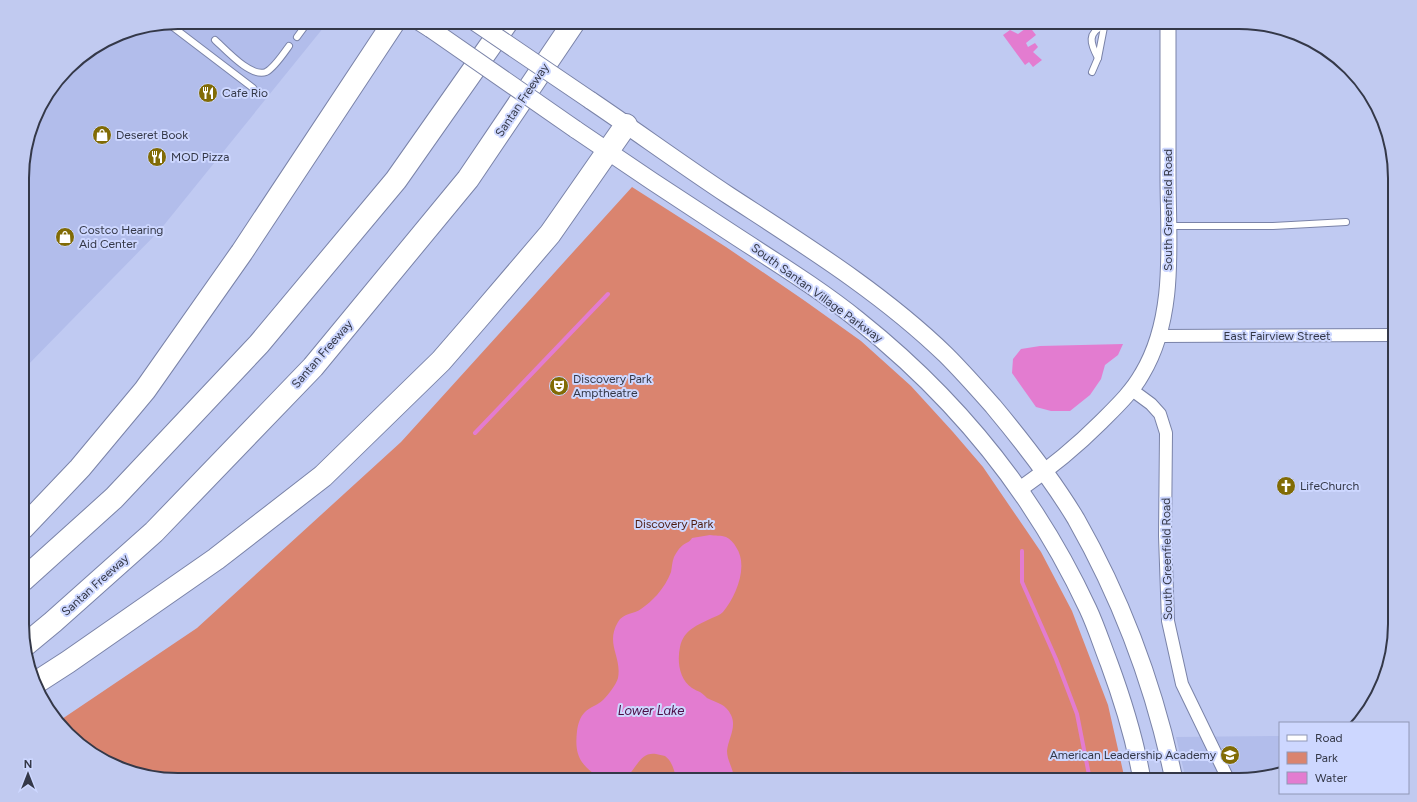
<svg xmlns="http://www.w3.org/2000/svg" width="1417" height="802" viewBox="0 0 1417 802" font-family="Figtree,sans-serif">
<rect width="100%" height="100%" fill="#c0caf2"/>
<g fill="#b2bdeb">
<path d="M178 22H328L160 230 23 370V158L38 109 75 61 118 34Z"/>
<path d="M1280 736V774L1249 780H1186L1176 737Z"/>
</g>
<path fill="#da846f" d="M632 187 726 247 805 301 861 341 911 386 953 432 983 467 1041 552 1072 611 1108 705 1125 780H178L138 775 100 759 59 721 197 628 401 442Z"/>
<g fill="#e37cd0">
<path d="M1029 26 1036 35 1026 43 1028 47 1035 43 1038 47 1033 52 1042 60 1033 67 1029 62 1025 65 1003 35 1010 30 1018 34Z"/>
<path d="M1123 344 1118 355 1105 365 1101 379 1090 395 1070 411H1051L1036 407 1012 373 1013 359 1021 349 1040 346Z"/>
<path d="M710 535C715 536 721 535 726 537 730 539 734 543 736 547 749 566 736 596 723 612 720 615 716 616 712 618 698 625 684 629 680 647 677 661 679 679 692 688 695 690 698 691 700 692 703 694 705 696 707 698 717 703 726 704 731 715 737 727 728 739 727 751 727 761 734 769 734 780H676C675 771 672 761 665 756 662 755 659 755 656 754 638 751 636 774 621 780 613 783 599 779 593 773 577 761 575 750 577 731 578 724 580 717 585 712 590 707 598 705 603 700 608 695 616 685 618 678 622 656 605 644 618 622 623 613 634 614 641 609 647 605 652 600 657 595 663 588 668 580 671 572 672 567 672 562 674 557 676 553 680 547 683 545 687 542 690 542 692 538Z"/>
<path d="M840 772C852 772 859 770 866 780H823L831 774Z"/>
</g>
<g fill="none" stroke-linecap="round" stroke-linejoin="round">
<g stroke="#e37cd0" stroke-width="4">
<path d="M475 433 608 294"/>
<path d="M1022 551V582L1056 659 1077 714 1090 780"/>
</g>
<g stroke="#7a83a8" stroke-width="8">
<g id="service">
<path d="M169 24 253 88"/>
<path d="M297 37 308 22"/>
<path d="M215 40C226 50 251 78 266 72 274 68 284 53 289 46"/>
<path d="M1098 58C1090 43 1087 33 1104 25"/>
<path d="M1092 72 1098 58 1105 22"/>
<path d="M1168 226H1273L1346 222"/>
</g>
</g>
<g stroke="#7a83a8" stroke-width="14">
<g id="minor">
<path d="M1159 336 1395 335"/>
<path d="M1132 390 1151 404 1160 414 1166 433 1165 536 1168 621 1182 684 1228 779"/>
</g>
</g>
<g stroke="#7a83a8" stroke-width="17">
<path id="tertiary" d="M1020 489C1049 469 1076 447 1101 422 1116 407 1132 392 1142 374 1177 316 1168 240 1168 176 1168 125 1168 73 1168 22"/>
</g>
<g stroke="#7a83a8" stroke-width="19">
<g id="secondary">
<path d="M420 22 431 29"/>
<path d="M590 100C636 131 681 164 728 195 803 244 881 292 946 355 962 371 978 389 993 406 1023 442 1052 479 1076 519 1122 600 1155 689 1174 780"/>
<path d="M575 129C626 164 677 198 728 231 772 260 817 287 858 320 956 398 1035 495 1088 609 1096 626 1102 645 1109 663 1123 701 1135 740 1142 780"/>
</g>
</g>
<g stroke="#7a83a8" stroke-width="24">
<g id="motorway">
<path d="M23 528 80 468 145 390 242 252 394 22"/>
<path d="M23 580 114 498 259 344 396 180 507 22"/>
<path d="M24 646 53 622 154 532 313 367 468 179 574 22"/>
<path d="M37 682 68 662 216 559 323 476 441 361 480 316 550 234 626 125"/>
</g>
</g>
<use href="#service" stroke="#fff" stroke-width="6"/>
<use href="#minor" stroke="#fff" stroke-width="12"/>
<use href="#tertiary" stroke="#fff" stroke-width="15"/>
<use href="#secondary" stroke="#fff" stroke-width="17"/>
<use href="#motorway" stroke="#fff" stroke-width="22"/>
<g stroke="#7a83a8" stroke-width="19" stroke-linecap="butt">
<g id="secondary-bridge">
<path d="M475 22 590 100"/>
<path d="M431 29 575 129"/>
</g>
</g>
<use href="#secondary-bridge" stroke="#fff" stroke-width="17"/>
</g>
<defs>
<g id="restaurant-disc" transform="scale(1)"><circle r="9.5" fill="#816b05" stroke="#cdd7ff"/><path d="M-5-6h1v4h1v-4h1v4h1v-4h1v5L-1.5 .5V6h-2V.5L-5-1ZM5-6V6H3V1.5H1.5Q1.5-4 5-6Z" fill="#fff"/></g>
<g id="shop-disc" transform="scale(1)"><circle r="9.5" fill="#816b05" stroke="#cdd7ff"/><path d="M-5-2.5h2.3a2.7 3.5 0 0 1 5.4 0H5L5.5 6h-11ZM-1.5-2.5h3a1.5 2.3 0 0 0-3 0Z" fill="#fff"/></g>
<g id="theatre-disc" transform="scale(1)"><circle r="9.5" fill="#816b05" stroke="#cdd7ff"/><path d="M-5-5.5Q0-4 5-5.5V0Q5 5 0 6Q-5 5-5 0ZM-3.3-2.5H-1v1.5H-3.3ZM1-2.5H3.3v1.5H1ZM-2.8 1Q0 5.5 2.8 1Z" fill="#fff"/></g>
<g id="church-disc" transform="scale(1)"><circle r="9.5" fill="#816b05" stroke="#cdd7ff"/><path d="M-1.2-6h2.4v3.5h3.3v2.4h-3.3V6h-2.4V-.1h-3.3v-2.4h3.3Z" fill="#fff"/></g>
<g id="school-disc" transform="scale(1)"><circle r="9.5" fill="#816b05" stroke="#cdd7ff"/><path d="M0-5L7-2L0 1L-7-2ZM-4 1L0 2.5L4 1V4Q0 6-4 4Z" fill="#fff"/></g>
</defs>
<g fill-rule="evenodd">
<use href="#restaurant-disc" x="208" y="93"/>
<use href="#shop-disc" x="102" y="135"/>
<use href="#restaurant-disc" x="157" y="157"/>
<use href="#shop-disc" x="65" y="237"/>
<use href="#theatre-disc" x="559" y="386"/>
<use href="#church-disc" x="1286" y="486"/>
<use href="#school-disc" x="1230" y="755"/>
</g>
<g text-anchor="middle" stroke-width="4" stroke-linejoin="round" paint-order="stroke">
<g font-size="12" fill="#343848" stroke="#cdd7ff" text-anchor="start">
<text x="222" y="97">Cafe Rio</text>
<text x="116" y="139">Deseret Book</text>
<text x="171" y="161">MOD Pizza</text>
<text x="79" y="234">Costco Hearing<tspan x="79" dy="14">Aid Center</tspan></text>
<text x="573" y="383">Discovery Park<tspan x="573" dy="14">Amptheatre</tspan></text>
<text x="1300" y="490">LifeChurch</text>
<text x="1216" y="759" text-anchor="end">American Leadership Academy</text>
</g>
<g font-size="12" fill="#343848" stroke="#cdd7ff">
<text transform="translate(522 100) rotate(-56)" y="4">Santan Freeway</text>
<text transform="translate(1168 210) rotate(-90)" y="4">South Greenfield Road</text>
<text transform="translate(817 293) rotate(36)" y="4">South Santan Village Parkway</text>
<text x="1277" y="340">East Fairview Street</text>
<text transform="translate(322 354) rotate(-49)" y="4">Santan Freeway</text>
<text transform="translate(1167 559) rotate(-91)" y="4">South Greenfield Road</text>
<text transform="translate(95 585) rotate(-42)" y="4">Santan Freeway</text>
</g>
<g font-size="12" fill="#4e1d12" stroke="#cdd7ff">
<text x="674" y="528">Discovery Park</text>
</g>
<g font-size="13" font-style="italic" fill="#4c0c44" stroke="#cdd7ff">
<text x="651" y="715">Lower Lake</text>
</g>
</g>
<path d="M0 0H1417V802H0ZM178 29H1239A149 149 0 0 1 1388 178V624A149 149 0 0 1 1239 773H178A149 149 0 0 1 29 624V178A149 149 0 0 1 178 29Z" fill="#c1caf0" fill-rule="evenodd"/>
<path fill="none" stroke="#343848" stroke-width="2" d="M178 29H1239A149 149 0 0 1 1388 178V624A149 149 0 0 1 1239 773H178A149 149 0 0 1 29 624V178A149 149 0 0 1 178 29Z"/>
<rect x="1279" y="722" width="130" height="72" fill="#cdd7ff" stroke="#9097b6"/>
<rect x="1287" y="735" width="20" height="6" fill="#ffffff" stroke="#9097b6"/>
<text x="1315" y="742" font-size="12" fill="#343848">Road</text>
<rect x="1287" y="752" width="20" height="12" fill="#da846f" stroke="#9097b6"/>
<text x="1315" y="762" font-size="12" fill="#343848">Park</text>
<rect x="1287" y="772" width="20" height="12" fill="#e37cd0" stroke="#9097b6"/>
<text x="1315" y="782" font-size="12" fill="#343848">Water</text>
<g transform="translate(28 774)" stroke="#cdd7ff" stroke-width="3" paint-order="stroke">
<path d="M0-3L7 15L0 10L-7 15Z" fill="#343848"/>
<text y="-6" font-size="11" font-weight="bold" text-anchor="middle" fill="#343848">N</text>
</g>
</svg>
